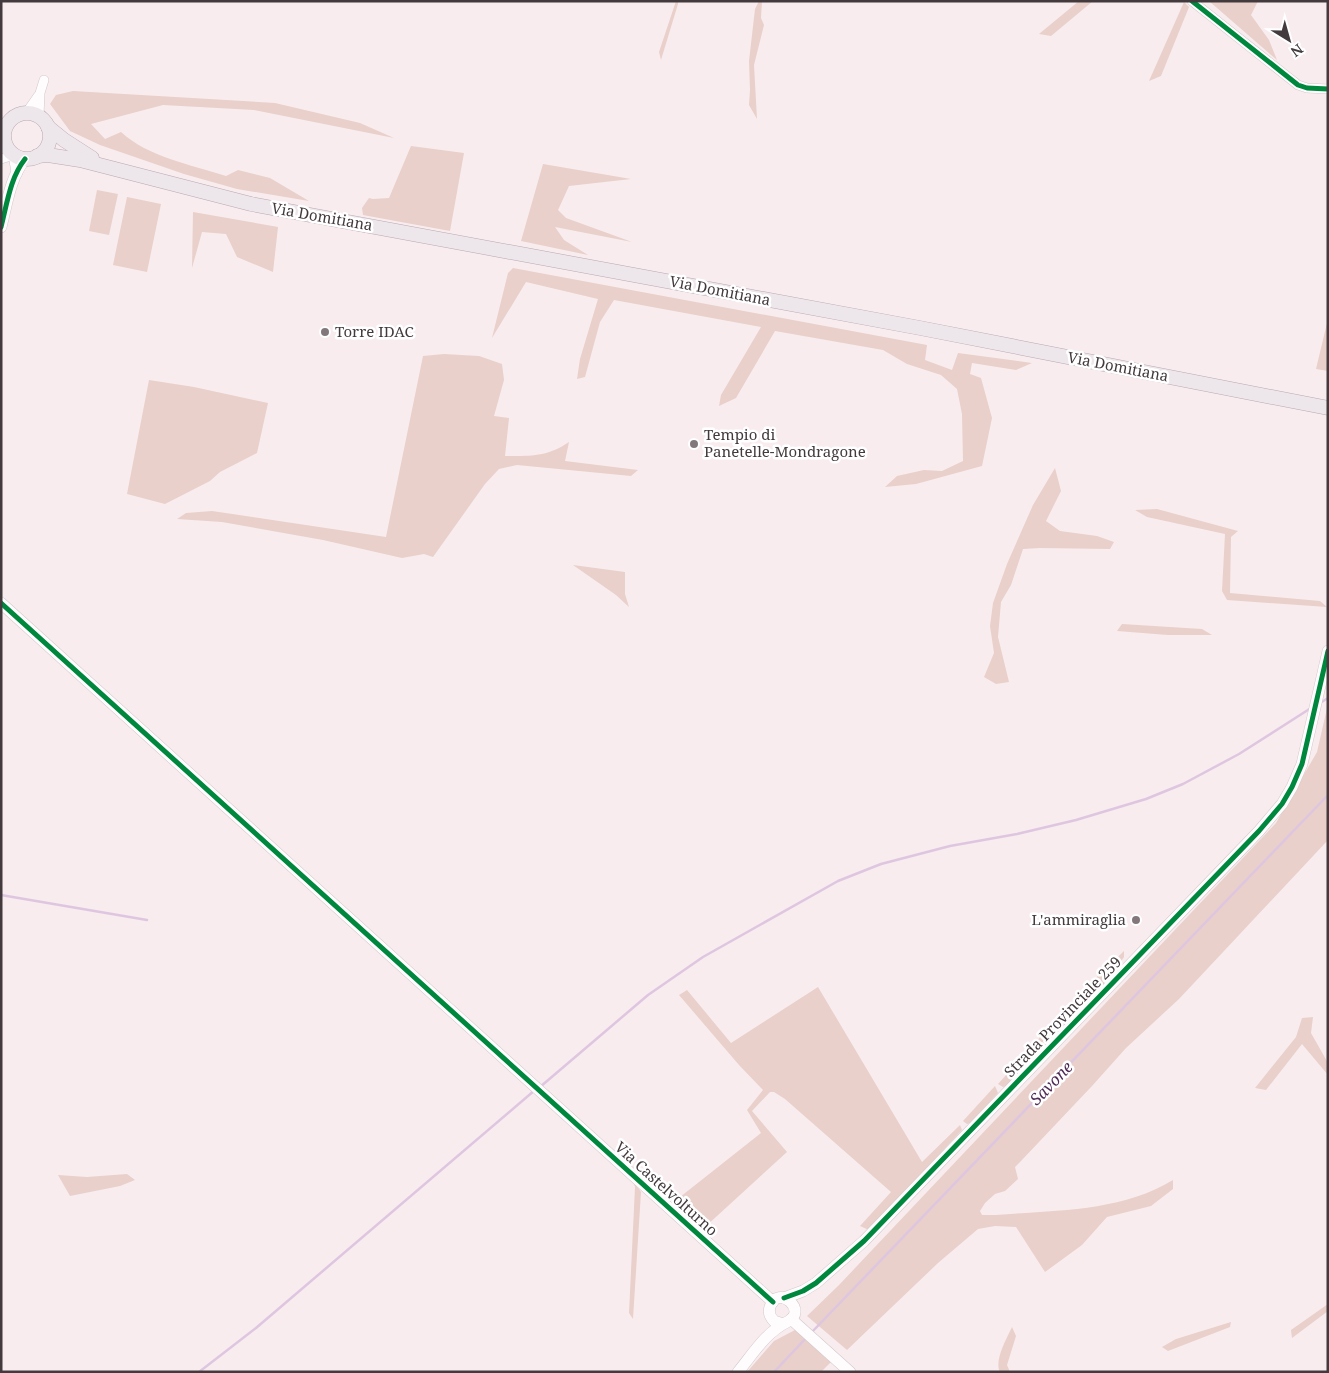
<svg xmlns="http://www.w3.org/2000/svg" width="1329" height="1373" viewBox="0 0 1329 1373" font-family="'Noto Serif',serif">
<rect width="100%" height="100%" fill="#f8ecef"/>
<g fill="#e9d0ca">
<path d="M676 1H678V4L661 60 659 52Z"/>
<path d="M759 1H762L761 18 764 25 754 65 757 119 749 105 750 90 749 61 755 9Z"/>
<path d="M1079 1H1093L1051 36 1039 34Z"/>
<path d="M1209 1H1258L1251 15 1269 40 1277 60Z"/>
<path d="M1184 2 1189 7 1161 76 1149 81Z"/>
<path d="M73 91 275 103 360 123 394 138 254 110 163 105 91 124 105 139 121 132C148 157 192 165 226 176L238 170 270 178 309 201 237 189 184 174 100 145 70 131 50 104 56 95Z"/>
<path d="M411 146 464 153 450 231 363 215 362 208 369 198 373 199 389 198Z"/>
<path d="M543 164 631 179 569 186 558 210 566 218 632 242 555 227 564 240 588 255 521 241Z"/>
<path d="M97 190 118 194 109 235 89 231Z"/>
<path d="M127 197 161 204 147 272 113 265Z"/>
<path d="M193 212 278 227 273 272 237 257 226 234 202 232 192 268Z"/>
<path d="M513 268 927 345 925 360 952 370 958 353 1032 363 1016 370 972 363 970 374 981 378 992 418 982 466 916 484 885 487 897 476 924 470 942 471 963 461 962 414 957 389 941 375 907 364 883 350 775 331 736 398 719 406 721 395 761 327 614 300 600 322 585 377 577 379 580 359 598 299 526 282 492 338 508 273Z"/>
<path d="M1328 319V371L1316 369Z"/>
<path d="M444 354 479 356 502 364 504 380 494 416 509 418 505 456C531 456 547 457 569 442L565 461 638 470 631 476 517 465 499 469 485 484 433 557 424 554 402 558 323 540 222 522 177 519 186 513 212 511 386 537 423 356Z"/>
<path d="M149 380 194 387 268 403 257 453 220 472 210 481 165 504 127 494Z"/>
<path d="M1055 468 1061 491 1046 521 1060 531 1097 536 1114 542 1110 549 1040 548 1023 549 1011 585 1001 602 998 637 1009 682 996 684 984 677 994 653 990 626 993 603 1007 564 1033 505Z"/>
<path d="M1157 509 1238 531 1231 537 1230 593 1320 601 1327 607 1227 600 1222 591 1225 534 1147 517 1135 510Z"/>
<path d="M573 565 625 572V594L629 607 616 595Z"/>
<path d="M1122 624 1202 629 1212 635H1168L1117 631Z"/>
<path d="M1328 704V840L1179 999 1126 1048 1092 1086 1021 1161 1015 1167 1018 1179 1005 1191 995 1194 985 1203 980 1211 982 1215H996C1057 1210 1120 1212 1173 1180V1189L1151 1206 1107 1217 1082 1245 1045 1272 1016 1227 995 1226 978 1229 938 1263 847 1350 807 1316 839 1285 1276 823 1317 752Z"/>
<path d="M1124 951V957L1106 982 1006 1086 1003 1087 998 1084 1076 997Z"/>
<path d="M818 987 922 1162 960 1125 962 1130 869 1230 860 1226 891 1192 785 1099 774 1092H770L752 1111 787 1152 705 1227 675 1201 761 1133 747 1110 763 1090 739 1065 679 995 687 990 731 1043Z"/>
<path d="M1313 1017 1311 1033 1328 1063V1075L1302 1044 1266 1090 1255 1088 1296 1037 1302 1018Z"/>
<path d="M995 1086 998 1093 970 1123 967 1124 963 1121Z"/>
<path d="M127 1174 135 1180 120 1186 70 1196 58 1175 87 1177Z"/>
<path d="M633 1181 641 1192 633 1319 629 1313 635 1187Z"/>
<path d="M1328 1304V1311L1292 1338 1291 1330Z"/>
<path d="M1231 1322 1230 1327 1168 1351 1162 1347 1176 1339Z"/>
<path d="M1012 1327 1016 1336 1007 1365 1010 1372H1000C994 1360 1007 1338 1012 1327Z"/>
<path d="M795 1330 831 1362 821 1372H747L774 1341Z"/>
</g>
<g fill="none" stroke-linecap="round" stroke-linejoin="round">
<g stroke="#dec6e0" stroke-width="2.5">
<path d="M1320 703 1328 698"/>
<path d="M1 895 147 920"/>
<path d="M540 1087 648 995 703 957 838 881 881 864 950 846 1017 834 1076 820 1146 799 1183 784 1239 754 1311 708"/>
<path d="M811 1333 1328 795"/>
<path d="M199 1372 256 1328 535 1090"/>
<path d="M774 1372 807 1337"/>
</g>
<g stroke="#d2c9cb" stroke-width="10">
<g id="minor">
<path d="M1192 1 1298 85 1307 88 1328 89"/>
<path d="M25 112 29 109 38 96"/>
<path d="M39 116 40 93 44 80"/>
<path d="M1 159 14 155"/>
</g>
</g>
<g stroke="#d2c9cb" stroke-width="12">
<g id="tertiary">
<path d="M14 155 17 172"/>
<path d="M1 227C7 204 10 178 25 159"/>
<path d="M1 603 773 1302"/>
<path d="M784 1298 803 1291 816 1283 864 1241 1259 831 1282 804 1292 787 1302 764 1328 651"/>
<path d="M791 1319 850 1372"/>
<path d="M738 1372C753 1354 765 1333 787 1322 810 1311 777 1283 770 1307 768 1313 770 1317 774 1321L783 1324"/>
</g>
</g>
<g stroke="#b9a9b1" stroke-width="15">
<g id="primary">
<circle cx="27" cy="136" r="23"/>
<path d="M48 127 64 140 92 158"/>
<path d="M37 156 48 155 80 160 251 204 920 328 1328 408"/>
</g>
</g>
<use href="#minor" stroke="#fefcfd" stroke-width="9"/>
<use href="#tertiary" stroke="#fefcfd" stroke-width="11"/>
<use href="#primary" stroke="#ede6ea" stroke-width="14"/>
<g stroke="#fff" stroke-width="8">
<g id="cycleway">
<path d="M1192 1 1298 85 1307 88 1328 89"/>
<path d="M1 227C7 204 10 178 25 159"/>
<path d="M1 603 773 1302"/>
<path d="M784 1298 803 1291 816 1283 864 1241 1259 831 1282 804 1292 787 1302 764 1328 651"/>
</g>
</g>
<use href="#cycleway" stroke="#00873e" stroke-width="5"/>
</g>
<g fill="#82787b" stroke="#fff" stroke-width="2">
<circle cx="325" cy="332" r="5"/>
<circle cx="694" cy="444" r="5"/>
<circle cx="1136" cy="920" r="5"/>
</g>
<g text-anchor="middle" stroke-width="5" stroke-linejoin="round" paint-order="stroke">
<g font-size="15" fill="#423a3c" stroke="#fff">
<text transform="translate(322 217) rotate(10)" y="5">Via Domitiana</text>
<text transform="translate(720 291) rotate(11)" y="5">Via Domitiana</text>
<text transform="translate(1118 367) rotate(11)" y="5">Via Domitiana</text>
<text transform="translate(1063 1017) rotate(-46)" y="5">Strada Provinciale 259</text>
<text transform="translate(666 1189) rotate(42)" y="5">Via Castelvolturno</text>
</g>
<g font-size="15" fill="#423a3c" stroke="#fff" text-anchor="start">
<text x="335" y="337">Torre IDAC</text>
<text x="704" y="440">Tempio di<tspan x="704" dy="17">Panetelle-Mondragone</tspan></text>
<text x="1126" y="925" text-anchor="end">L'ammiraglia</text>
</g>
<g font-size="16" font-style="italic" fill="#4f2a57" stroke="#fff">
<text transform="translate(1051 1083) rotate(-46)" y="6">Savone</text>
</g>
</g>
<rect width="1329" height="1373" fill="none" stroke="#423a3c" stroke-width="5"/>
<g transform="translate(1289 40) rotate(143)" stroke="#ffffff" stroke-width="4" paint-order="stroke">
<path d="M0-4L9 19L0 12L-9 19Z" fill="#423a3c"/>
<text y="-8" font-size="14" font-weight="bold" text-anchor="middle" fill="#423a3c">N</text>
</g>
</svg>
